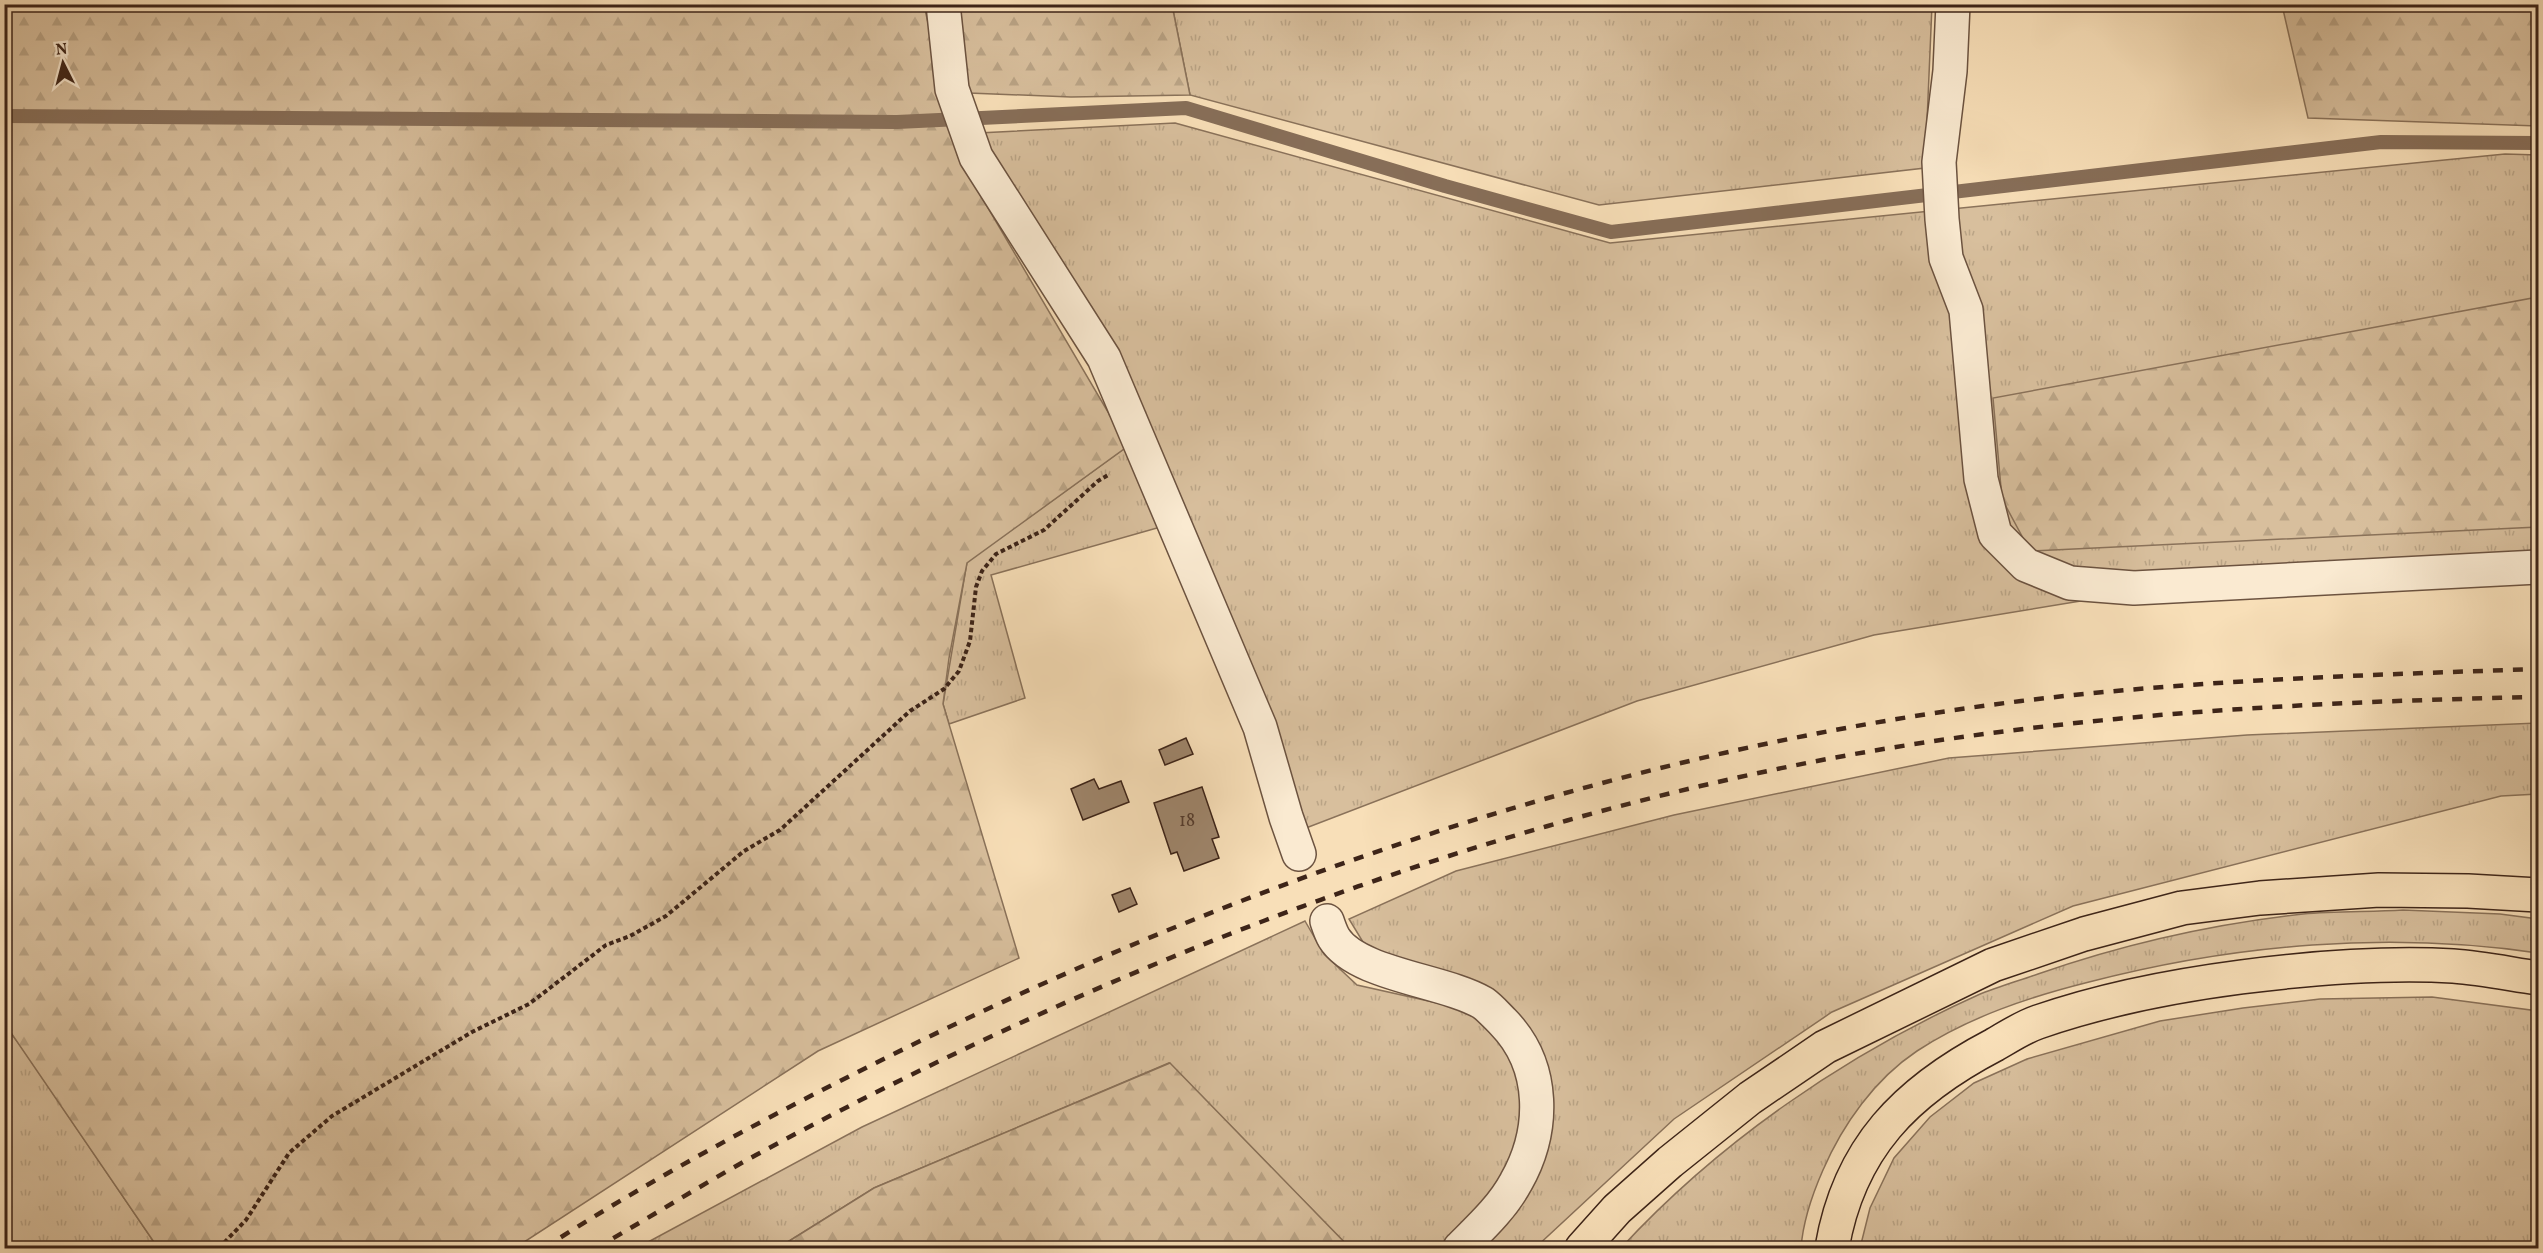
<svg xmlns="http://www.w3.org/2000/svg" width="2543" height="1253" viewBox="0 0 2543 1253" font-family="Vollkorn,serif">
<defs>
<pattern id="grass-tufts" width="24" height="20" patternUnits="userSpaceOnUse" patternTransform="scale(1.5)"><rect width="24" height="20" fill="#d8bf9d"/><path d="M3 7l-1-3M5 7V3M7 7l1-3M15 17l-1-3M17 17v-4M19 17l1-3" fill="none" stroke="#baa486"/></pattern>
<pattern id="forest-firs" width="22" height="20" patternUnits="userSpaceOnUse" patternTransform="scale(1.5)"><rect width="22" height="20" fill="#d8bf9d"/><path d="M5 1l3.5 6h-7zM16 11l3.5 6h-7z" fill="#baa486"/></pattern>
</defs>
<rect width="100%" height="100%" fill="#f8dfb8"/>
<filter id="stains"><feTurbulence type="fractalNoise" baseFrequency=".00333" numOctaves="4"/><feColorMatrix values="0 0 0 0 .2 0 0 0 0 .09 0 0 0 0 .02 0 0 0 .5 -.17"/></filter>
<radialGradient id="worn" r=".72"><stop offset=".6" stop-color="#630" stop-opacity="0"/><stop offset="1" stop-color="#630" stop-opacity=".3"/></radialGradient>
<g fill="url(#grass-tufts)" stroke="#8a725a" stroke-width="1.5">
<path d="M1172 5H1932L1925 168 1599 205 1190 95Z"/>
<path d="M1175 123 1610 243 2505 154 2538 155V555L2391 558 2105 597 1874 635 1637 701 1306 828 1261 701 979 133Z"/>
<path d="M1128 446 1164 526 991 575 1025 698 949 724 943 704 967 562Z"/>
<path d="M2538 723V794L2501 796 2073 906 1832 1012 1674 1119 1535 1248H1476L1520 1195 1530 1038 1369 952 1349 919 1456 871 1674 815 1949 758 2247 735Z"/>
<path d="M2403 910 2500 914 2538 919V953C2389 931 2235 944 2089 982 2029 997 1969 1017 1917 1051 1875 1079 1843 1124 1823 1170 1812 1195 1803 1221 1801 1248H1621C1719 1142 1845 1055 1978 995 1997 987 2018 981 2038 974 2124 944 2213 924 2303 914 2336 911 2370 912 2403 910Z"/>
<path d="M1305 921 1324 954 1357 985 1473 1011 1515 1051 1529 1118 1516 1168 1439 1248H1350L1169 1063 874 1188 778 1248H637L862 1127Z"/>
<path d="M2432 997 2538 1011V1248H1860L1870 1208 1894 1158 1930 1117 1974 1083 2027 1059 2160 1021 2243 1008 2320 999Z"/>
<path d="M4 1024 23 1049 158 1248H5Z"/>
</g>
<g fill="url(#forest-firs)" stroke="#8a725a" stroke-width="1.5">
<path d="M5 5H924L958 157 1128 446 967 563 949 658 943 704 1019 958 818 1051 515 1248H158L5 1024Z"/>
<path d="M960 5H1172L1190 95 1071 97 969 93Z"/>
<path d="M2282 5H2538V126L2308 118Z"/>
<path d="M2538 297V527L2030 551 2002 499 1993 398Z"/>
<path d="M1170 1063 1350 1248H778L874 1188Z"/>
</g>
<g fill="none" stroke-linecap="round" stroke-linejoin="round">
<path stroke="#876e58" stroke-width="14" d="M4 116 897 122 1186 108 1445 186 1611 232 2381 142 2538 143"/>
</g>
<g fill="#9e856b" stroke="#3d2418" stroke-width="1.5">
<path d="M1186 738 1193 754 1165 765 1159 750Z"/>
<path d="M1094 779 1099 789 1121 781 1129 802 1083 820 1071 789Z"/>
<path d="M1202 787 1219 837 1212 839 1219 858 1184 871 1177 852 1171 854 1154 803Z"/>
<path d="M1130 888 1137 904 1119 912 1112 895Z"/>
</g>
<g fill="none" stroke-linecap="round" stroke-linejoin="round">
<g stroke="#6c5340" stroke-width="36">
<g id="minor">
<path d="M943 4 952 89 976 157 1104 358 1260 727 1286 817 1299 854"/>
<path d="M1953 4 1950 71 1939 162 1942 219 1946 258 1966 310 1981 479 1995 534 2026 565 2070 583 2134 588 2538 567"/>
<path d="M1327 921C1329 927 1331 933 1334 938 1357 975 1444 980 1483 1003 1490 1008 1497 1016 1503 1022 1546 1066 1545 1131 1516 1182 1502 1208 1480 1228 1460 1248"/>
</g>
</g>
<g stroke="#3d2418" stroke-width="36">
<g id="highway">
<path d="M1582 1248 1617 1209 1670 1162 1750 1098 1825 1047 1993 965 2084 934 2182 908 2260 898 2379 890 2468 891 2538 895"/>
<path d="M1832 1248C1849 1148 1906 1091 1994 1045 2008 1037 2023 1027 2038 1022 2104 999 2172 986 2241 977 2311 968 2382 962 2453 966 2482 968 2510 974 2538 978"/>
</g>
</g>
<path stroke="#3d2418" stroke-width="4" stroke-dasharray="4.5 3" stroke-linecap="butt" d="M219 1248 246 1220 289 1153 332 1116 472 1032 529 1004 606 945 630 936 666 916 744 851 780 830 910 711 944 689 959 671 970 641 976 587 982 571 996 554 1044 530 1098 481 1110 474"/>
<use href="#minor" stroke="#faead1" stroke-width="33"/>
<use href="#highway" stroke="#f8dfb8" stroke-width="33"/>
<g stroke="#3d2418" stroke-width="4.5" stroke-dasharray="10 10" stroke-linecap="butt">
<path d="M544 1248C662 1172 788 1106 914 1044 1265 873 1633 749 2021 701 2193 680 2366 675 2538 669"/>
<path d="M596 1248C649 1218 701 1185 756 1155 1089 975 1449 832 1822 760 2059 715 2298 702 2538 697"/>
</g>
</g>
<g text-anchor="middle" stroke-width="5" stroke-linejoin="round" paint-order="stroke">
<g font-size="18" fill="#553c2d">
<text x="1187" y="826">18</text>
</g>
</g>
<rect width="2543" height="1253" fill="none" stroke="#f8dfb8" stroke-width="24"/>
<rect x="6" y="6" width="2531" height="1241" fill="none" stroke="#3d2418" stroke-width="3"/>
<rect x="12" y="12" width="2519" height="1229" fill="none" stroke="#3d2418" stroke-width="1.5"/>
<g transform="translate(63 63) rotate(354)" stroke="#faead1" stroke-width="4.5" paint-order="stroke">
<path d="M0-4.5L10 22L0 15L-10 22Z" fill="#3d2418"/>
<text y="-9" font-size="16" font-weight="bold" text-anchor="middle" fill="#3d2418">N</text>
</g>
<rect width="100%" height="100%" filter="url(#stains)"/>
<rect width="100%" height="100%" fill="url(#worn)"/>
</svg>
